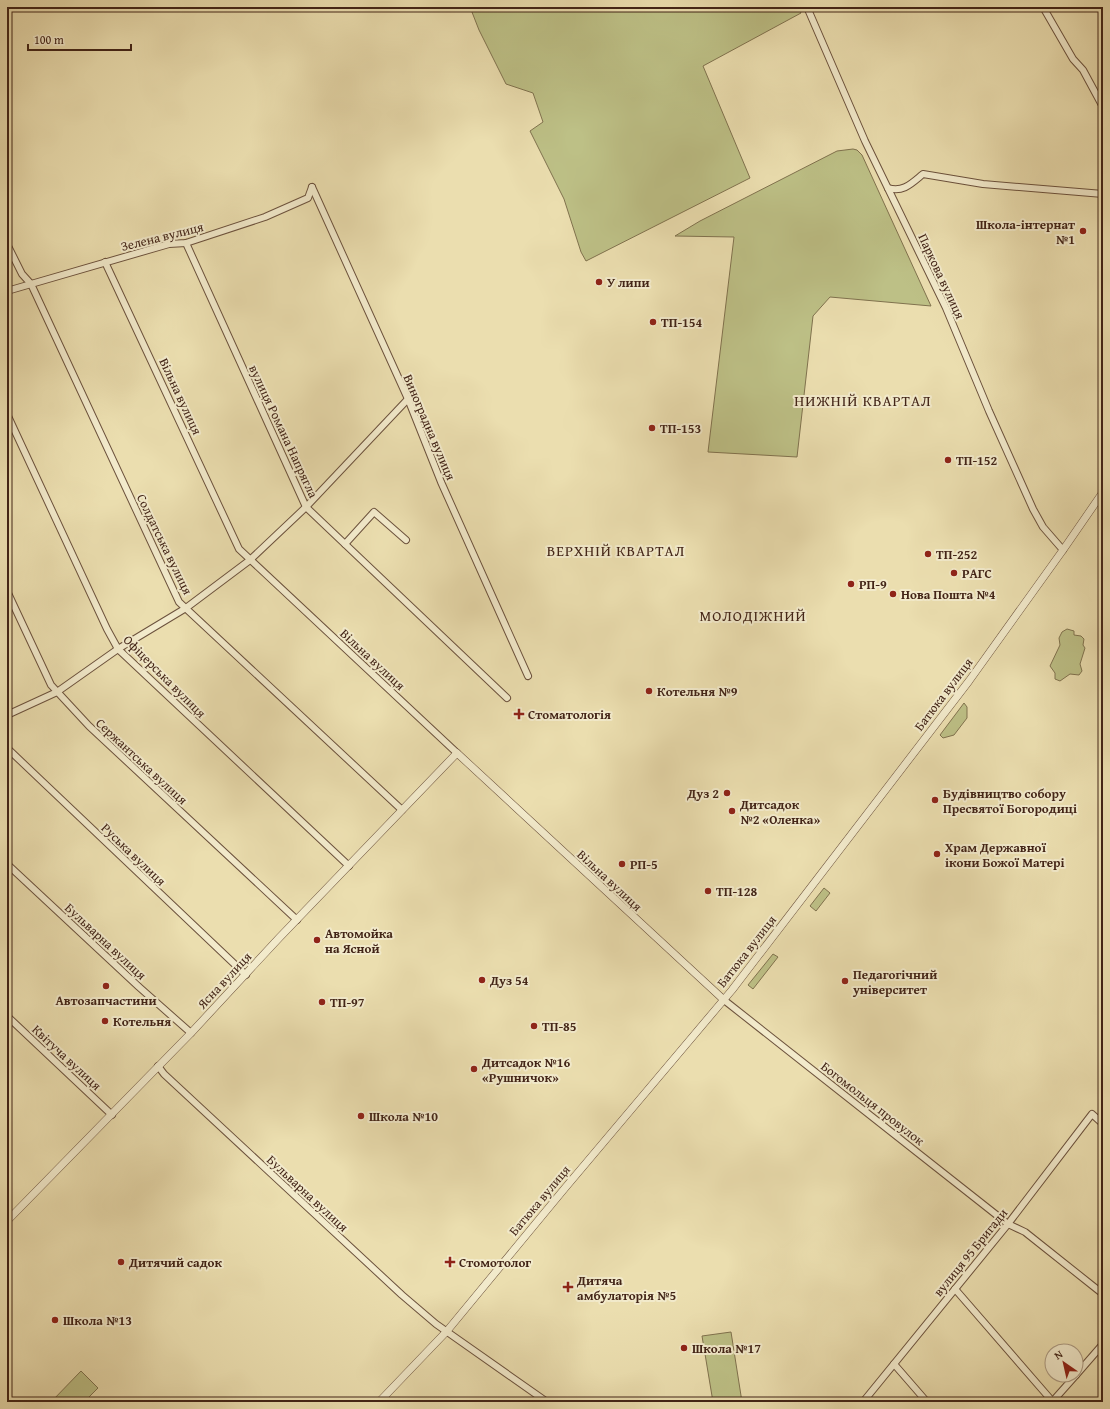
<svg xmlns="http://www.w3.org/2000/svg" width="1110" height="1409" viewBox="0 0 1110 1409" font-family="'Gentium Book Plus',serif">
<rect width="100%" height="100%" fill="#ebdeaf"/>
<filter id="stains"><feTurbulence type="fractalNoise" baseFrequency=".005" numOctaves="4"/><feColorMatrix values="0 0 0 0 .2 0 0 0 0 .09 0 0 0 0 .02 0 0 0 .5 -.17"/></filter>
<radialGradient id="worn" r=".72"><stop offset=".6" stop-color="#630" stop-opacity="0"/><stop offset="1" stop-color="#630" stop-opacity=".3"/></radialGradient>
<g fill="#bdc086" stroke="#80724e">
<path d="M470 7H798L801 13 703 66 750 178 586 261 581 252 564 199 530 131 543 122 533 93 506 84 479 30Z"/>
<path d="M853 149 857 150 862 155 931 306 830 297 813 316 797 457 708 452 734 237 675 236 700 221 837 151Z"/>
<path d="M1067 629 1074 631V635L1081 636 1084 639 1083 645 1085 648 1080 664 1082 671 1079 675 1070 674 1060 681 1055 679V673L1050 666 1060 645 1059 638 1062 632Z"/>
<path d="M964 703 967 707V718L954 735 943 738 940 735Z"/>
<path d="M824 888 830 893 816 911 810 906Z"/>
<path d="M773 954 778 957 753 989 748 985Z"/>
<path d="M731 1332 742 1402H713L702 1336Z"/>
<path d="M81 1371 98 1388 84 1402H51Z"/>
</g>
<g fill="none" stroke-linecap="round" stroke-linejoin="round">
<g stroke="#6c523d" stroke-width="8">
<g id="minor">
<path d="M807 7 865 141 946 308 989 411 1033 509 1043 527 1063 550"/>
<path d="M1043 7 1073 59 1083 70 1103 107"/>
<path d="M312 187 408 399 441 482 528 676"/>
<path d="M888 188C903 193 912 183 923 174L983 184 1103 194"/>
<path d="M186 243 306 507 507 698"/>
<path d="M7 244 22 274 31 284 179 602 402 810"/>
<path d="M105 262 239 549 457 753"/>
<path d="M7 291 169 244 186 243 265 217 308 198 312 187"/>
<path d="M7 414 107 629 118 649 349 866"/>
<path d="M345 544 374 512 406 540"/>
<path d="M7 591 51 685 89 726 297 920"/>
<path d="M7 715 57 692 118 649 186 608 250 560 306 507 408 399"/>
<path d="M7 748 246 975"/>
<path d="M7 864 139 987 191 1033"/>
<path d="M724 1000 1008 1224 1025 1232 1103 1294"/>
<path d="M7 1016 112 1115"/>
<path d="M158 1066 164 1074 402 1295 436 1324 547 1402"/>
<path d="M955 1289 1053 1402"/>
<path d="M894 1364 927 1402"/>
<path d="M1076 1375 1103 1344"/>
<path d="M863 1402 1008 1224 1092 1114 1103 1124"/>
<path d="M1052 1402 1076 1375"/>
</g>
</g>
<g stroke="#6c523d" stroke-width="8">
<g id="tertiary">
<path d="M7 1221 191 1033 279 938 457 753 724 1000"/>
<path d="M379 1402 447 1331 565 1188 732 990 969 681 1063 550 1103 492"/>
</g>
</g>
<use href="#minor" stroke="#f2eacb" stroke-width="6"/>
<use href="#tertiary" stroke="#f2eacb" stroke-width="7"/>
</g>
<g fill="#8f2418" stroke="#f2eacb" stroke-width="1.5">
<circle cx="1083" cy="231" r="4"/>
<circle cx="599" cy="282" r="4"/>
<circle cx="653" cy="322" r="4"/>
<circle cx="652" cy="428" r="4"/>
<circle cx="948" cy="460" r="4"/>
<circle cx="928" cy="554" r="4"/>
<circle cx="954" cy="573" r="4"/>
<circle cx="851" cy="584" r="4"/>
<circle cx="893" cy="594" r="4"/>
<circle cx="649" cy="691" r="4"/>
<path d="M517 708h4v4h4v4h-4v4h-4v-4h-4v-4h4z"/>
<circle cx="727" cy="793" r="4"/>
<circle cx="935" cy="800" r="4"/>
<circle cx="732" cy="811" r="4"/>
<circle cx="937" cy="854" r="4"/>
<circle cx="622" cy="864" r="4"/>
<circle cx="708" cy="891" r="4"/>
<circle cx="317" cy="940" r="4"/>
<circle cx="482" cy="980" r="4"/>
<circle cx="845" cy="981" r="4"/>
<circle cx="106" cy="986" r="4"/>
<circle cx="322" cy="1002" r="4"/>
<circle cx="105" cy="1021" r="4"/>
<circle cx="534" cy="1026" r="4"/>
<circle cx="474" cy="1069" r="4"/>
<circle cx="361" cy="1116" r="4"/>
<circle cx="121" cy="1262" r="4"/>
<path d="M448 1256h4v4h4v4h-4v4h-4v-4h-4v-4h4z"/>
<path d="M566 1281h4v4h4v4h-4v4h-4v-4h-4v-4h4z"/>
<circle cx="55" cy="1320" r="4"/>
<circle cx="684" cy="1348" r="4"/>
</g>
<g text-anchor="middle" stroke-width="4" stroke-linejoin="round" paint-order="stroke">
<g font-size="13" font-weight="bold" fill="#422417" stroke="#f2eacb" text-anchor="start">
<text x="1075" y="229" text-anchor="end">Школа-інтернат<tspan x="1075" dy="15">№1</tspan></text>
<text x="607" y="287">У липи</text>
<text x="661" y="327">ТП-154</text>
<text x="660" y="433">ТП-153</text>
<text x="956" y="465">ТП-152</text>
<text x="936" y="559">ТП-252</text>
<text x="962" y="578">РАГС</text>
<text x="859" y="589">РП-9</text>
<text x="901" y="599">Нова Пошта №4</text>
<text x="657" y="696">Котельня №9</text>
<text x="528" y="719">Стоматологія</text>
<text x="719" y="798" text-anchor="end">Дуз 2</text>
<text x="943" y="798">Будівництво собору<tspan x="943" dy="15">Пресвятої Богородиці</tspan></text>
<text x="740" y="809">Дитсадок<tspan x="740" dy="15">№2 «Оленка»</tspan></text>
<text x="945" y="852">Храм Державної<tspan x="945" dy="15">ікони Божої Матері</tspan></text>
<text x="630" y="869">РП-5</text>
<text x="716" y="896">ТП-128</text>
<text x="325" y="938">Автомойка<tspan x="325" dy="15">на Ясной</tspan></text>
<text x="853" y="979">Педагогічний<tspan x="853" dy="15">університет</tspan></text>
<text x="490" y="985">Дуз 54</text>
<text x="106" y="1005" text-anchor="middle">Автозапчастини</text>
<text x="330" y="1007">ТП-97</text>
<text x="113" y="1026">Котельня</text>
<text x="542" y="1031">ТП-85</text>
<text x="482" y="1067">Дитсадок №16<tspan x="482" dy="15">«Рушничок»</tspan></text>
<text x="369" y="1121">Школа №10</text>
<text x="129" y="1267">Дитячий садок</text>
<text x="459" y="1267">Стомотолог</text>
<text x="577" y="1285">Дитяча<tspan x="577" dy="15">амбулаторія №5</tspan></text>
<text x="63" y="1325">Школа №13</text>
<text x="692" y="1353">Школа №17</text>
</g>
<g font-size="13" fill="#422417" stroke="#f2eacb">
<text transform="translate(162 236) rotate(-14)" y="5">Зелена вулиця</text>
<text transform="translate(942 276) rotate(65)" y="5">Паркова вулиця</text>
<text transform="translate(181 396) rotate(65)" y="5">Вільна вулиця</text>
<text transform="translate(430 427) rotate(67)" y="5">Виноградна вулиця</text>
<text transform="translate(284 431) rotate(65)" y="5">вулиця Романа Напрягла</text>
<text transform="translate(165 544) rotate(64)" y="5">Солдатська вулиця</text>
<text transform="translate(373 659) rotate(43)" y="5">Вільна вулиця</text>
<text transform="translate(165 676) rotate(45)" y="5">Офіцерська вулиця</text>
<text transform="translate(943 694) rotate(-53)" y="5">Батюка вулиця</text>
<text transform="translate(142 761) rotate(43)" y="5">Сержантська вулиця</text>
<text transform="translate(134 854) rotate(44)" y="5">Руська вулиця</text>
<text transform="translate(610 880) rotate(43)" y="5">Вільна вулиця</text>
<text transform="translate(106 941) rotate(43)" y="5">Бульварна вулиця</text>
<text transform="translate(746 951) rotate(-52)" y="5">Батюка вулиця</text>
<text transform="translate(224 980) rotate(-47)" y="5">Ясна вулиця</text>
<text transform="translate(67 1057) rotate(43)" y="5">Квітуча вулиця</text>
<text transform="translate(873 1103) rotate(38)" y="5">Богомольця провулок</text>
<text transform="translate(308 1193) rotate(43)" y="5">Бульварна вулиця</text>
<text transform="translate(539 1200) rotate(-50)" y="5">Батюка вулиця</text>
<text transform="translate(970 1252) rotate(-51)" y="5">вулиця 95 Бригади</text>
</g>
<g font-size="15" letter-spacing="1" fill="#422417" stroke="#f2eacb">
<text x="863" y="406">НИЖНІЙ КВАРТАЛ</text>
<text x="616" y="556">ВЕРХНІЙ КВАРТАЛ</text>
<text x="753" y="621">МОЛОДІЖНИЙ</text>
</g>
</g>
<rect width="1110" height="1409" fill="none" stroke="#ebdeaf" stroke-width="24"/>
<rect x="8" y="8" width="1094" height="1393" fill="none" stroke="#422417" stroke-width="2"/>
<rect x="12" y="12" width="1086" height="1385" fill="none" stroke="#422417"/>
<g transform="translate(1064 1363) rotate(326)"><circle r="19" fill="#f2eacb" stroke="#ac9b83"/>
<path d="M0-3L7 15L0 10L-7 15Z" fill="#8f2418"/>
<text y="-6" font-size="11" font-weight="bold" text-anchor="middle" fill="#422417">N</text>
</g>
<path d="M28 44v6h103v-6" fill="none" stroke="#422417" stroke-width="2"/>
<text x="34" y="44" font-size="12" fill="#422417" stroke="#f2eacb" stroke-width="3" paint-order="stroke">100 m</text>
<rect width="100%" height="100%" filter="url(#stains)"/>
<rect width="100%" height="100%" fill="url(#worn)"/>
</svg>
